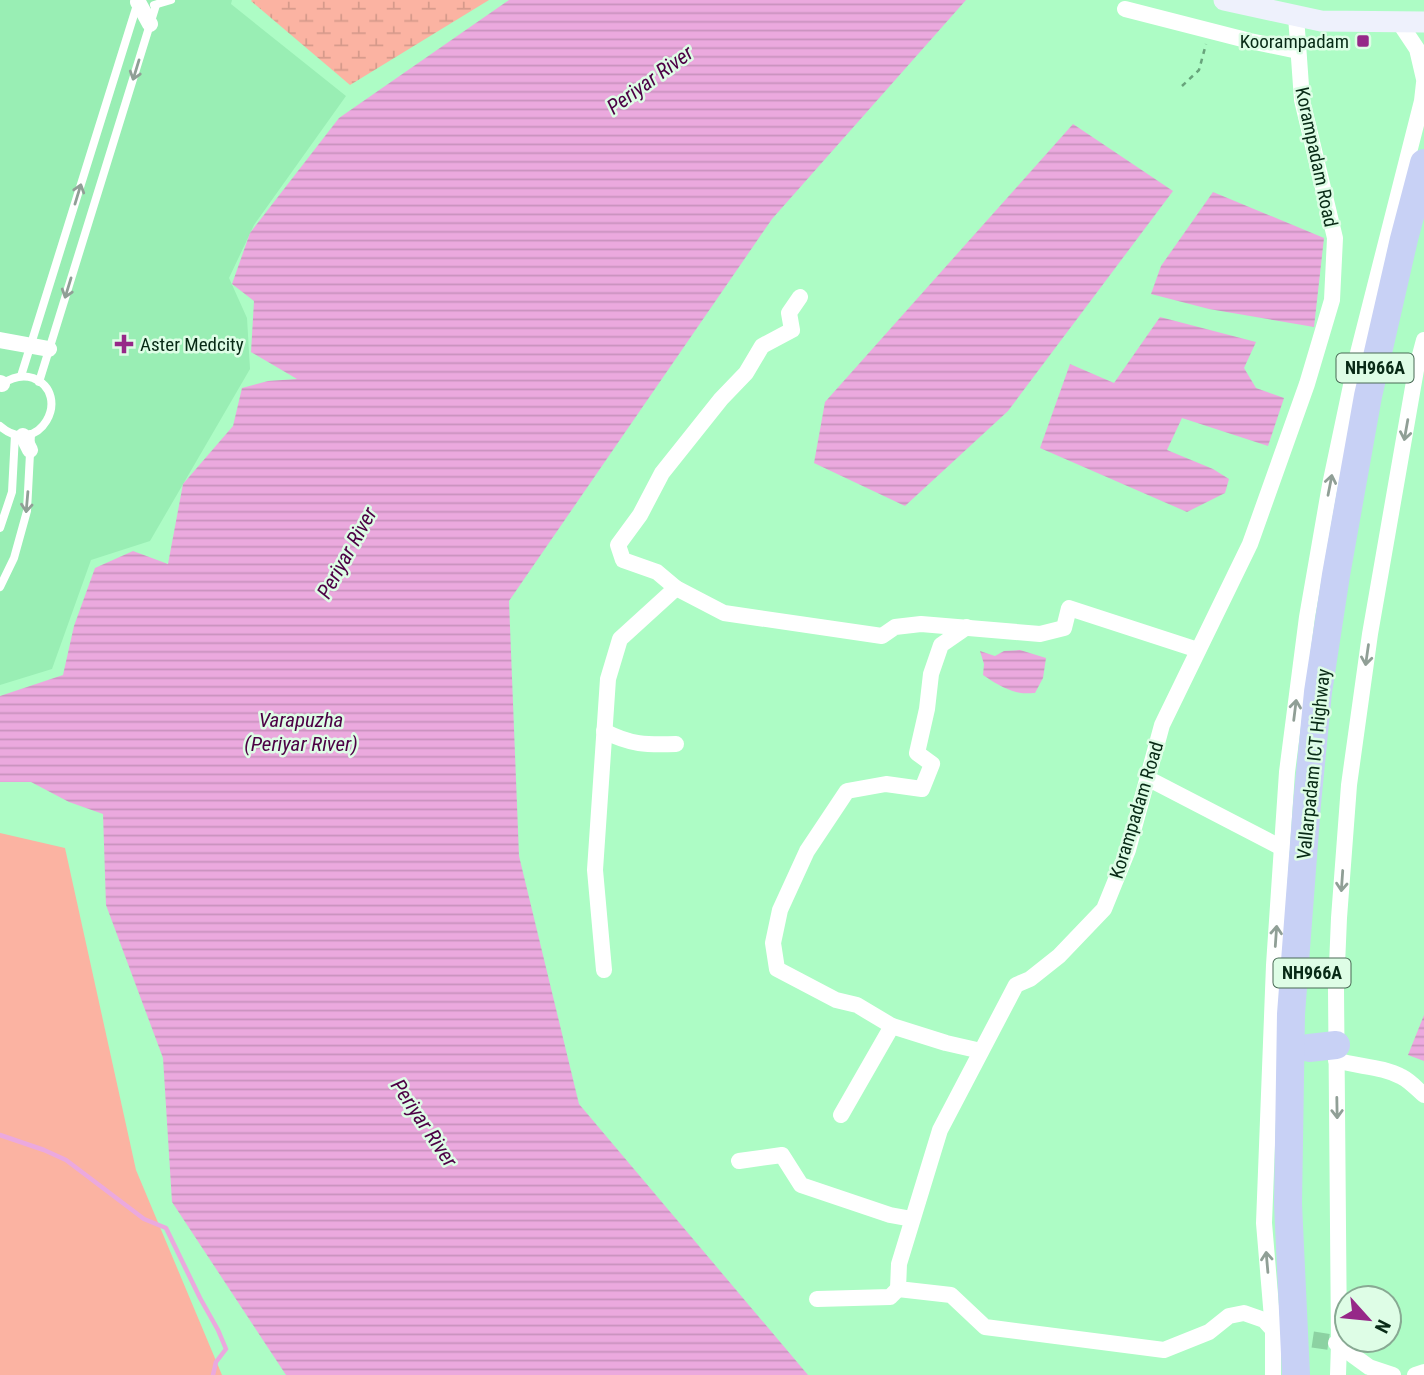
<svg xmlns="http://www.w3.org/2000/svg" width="1424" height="1375" viewBox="0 0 1424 1375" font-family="'Roboto Condensed',sans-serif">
<defs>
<pattern id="wetland-marsh" width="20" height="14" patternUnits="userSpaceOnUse" patternTransform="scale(1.75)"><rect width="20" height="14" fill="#fbb3a2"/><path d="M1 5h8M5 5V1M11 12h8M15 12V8" fill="none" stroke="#d69a8b"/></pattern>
<pattern id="water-rules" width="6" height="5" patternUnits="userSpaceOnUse" patternTransform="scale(1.75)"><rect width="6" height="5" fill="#eba9de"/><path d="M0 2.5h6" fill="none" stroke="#c892be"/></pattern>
</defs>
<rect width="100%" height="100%" fill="#adfcc5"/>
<path fill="#99eeb4" d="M0 0H232L231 4 346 96 254 225 229 278 247 318 250 369 150 541 91 560 52 669 0 685Z"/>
<path fill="#fbb3a2" d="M0 833 65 848 136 1170 222 1375H0Z"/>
<path fill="url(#wetland-marsh)" d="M252 0H489L350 85 251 1Z"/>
<g fill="url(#water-rules)">
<path d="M509 0H966L772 219 509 601 519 856 579 1104 808 1375H286L172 1202 163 1058 106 905 103 814 69 802 31 782H0V696L63 675 74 626 95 568 133 551 168 564 183 484 233 426 242 388 268 381 297 379 251 352 254 301 232 284 250 233 339 118Z"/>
<path d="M1073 124 1173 191 1008 411 905 506 814 463 825 402Z"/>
<path d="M1213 192 1324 238 1314 327 1209 309 1151 294 1161 266Z"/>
<path d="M1160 317 1256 342 1244 368 1256 388 1284 398 1268 446 1182 418 1167 450 1213 469 1229 479 1225 493 1187 512 1040 448 1070 364 1114 383Z"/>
<path d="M1020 650 1046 658 1043 678 1035 693C1030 693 1022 694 1016 692 1005 689 993 682 983 675L984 664 980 651 995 656 1004 651Z"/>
<path d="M1424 1015V1061L1408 1055Z"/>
</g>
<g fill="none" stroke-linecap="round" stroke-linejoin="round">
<path stroke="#eba9de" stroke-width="4.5" d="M0 1135 44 1150 66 1160 144 1219 166 1228 200 1298 218 1330 226 1349 216 1362 213 1375"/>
<path stroke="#8cd2a2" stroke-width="16" stroke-dasharray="16 8" stroke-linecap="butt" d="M1289 1336 1336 1343"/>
<path stroke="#68a47c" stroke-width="2.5" stroke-dasharray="5 5" stroke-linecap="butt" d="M1182 86 1199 70 1206 44"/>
<g stroke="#fff" stroke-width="8">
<path d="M154 5 171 0"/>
<path d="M21 376 137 5"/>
<path d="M39 382 156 5"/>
<path d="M0 426C39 460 74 394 33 378 21 374 11 378 2 384"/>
<path d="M0 528 12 492 15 435"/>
<path d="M0 587 14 558 27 511 31 434"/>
</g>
<g stroke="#fff" stroke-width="16">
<path d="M138 2 150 24"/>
<path d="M1125 9 1250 41 1298 51"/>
<path d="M1399 22 1417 49 1424 79"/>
<path d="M800 297 789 313 792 330 762 346 746 373 721 399 662 473 640 515 618 545 623 560 657 572 676 588 724 613 882 636 895 627 921 624 1040 634 1064 628 1069 608 1198 650"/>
<path d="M0 340 49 349"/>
<path d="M0 383 2 384"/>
<path d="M23 436 30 450"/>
<path d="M967 627 941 645 931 674 927 709 917 753 932 764 922 789 886 784 847 791 807 851 780 910 773 943 777 969 836 1000 857 1005 892 1026 946 1043 981 1051"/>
<path d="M604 731C631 745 646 745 676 744"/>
<path d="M1147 778 1282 848"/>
<path d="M604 970 595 870 608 679 620 639 676 588"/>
<path d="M1336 1060C1358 1067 1382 1066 1402 1077 1410 1081 1417 1089 1424 1095"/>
<path d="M841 1115 892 1026"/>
<path d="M739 1161 782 1155 801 1185 890 1215 912 1219"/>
<path d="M817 1299 890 1297 898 1289"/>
<path d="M1287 1336 1273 1330 1264 1320 1244 1313 1229 1316 1209 1332 1164 1350 985 1327 951 1295 898 1289 899 1264 940 1130 1016 985 1030 979 1059 956 1104 909 1128 850 1162 725 1250 544 1307 384 1332 300 1335 238 1302 100 1296 16"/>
<path d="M1336 1343 1369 1367 1393 1375"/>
<path d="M1273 1375V1330L1264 1223 1274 965 1287 772 1307 617 1330 485 1357 357 1422 101 1424 83"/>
<path d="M1338 1375 1339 1344 1336 989 1339 918 1349 785 1370 634 1416 370 1424 340"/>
<path d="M1415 1375 1424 1372"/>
</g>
<path stroke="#eef1fc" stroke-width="21" d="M1224 0 1321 21 1424 22"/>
<g stroke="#c8d1f5" stroke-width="28">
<path d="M1309 1048 1336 1045"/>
<path d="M1296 1375 1288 1204 1291 1014 1307 804 1318 692 1336 575 1368 396 1404 239 1424 163"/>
</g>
</g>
<defs><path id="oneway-shaft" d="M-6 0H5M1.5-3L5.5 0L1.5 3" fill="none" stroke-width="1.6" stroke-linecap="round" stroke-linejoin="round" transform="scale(1.75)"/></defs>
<g stroke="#909f96">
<use href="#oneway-shaft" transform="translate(136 70) rotate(107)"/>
<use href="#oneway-shaft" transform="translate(78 194) rotate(-73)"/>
<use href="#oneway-shaft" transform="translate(68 288) rotate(107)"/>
<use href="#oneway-shaft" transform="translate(1406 430) rotate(100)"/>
<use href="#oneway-shaft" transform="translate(1330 485) rotate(-79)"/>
<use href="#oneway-shaft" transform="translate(27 502) rotate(95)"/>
<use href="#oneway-shaft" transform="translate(1367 655) rotate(98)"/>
<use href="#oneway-shaft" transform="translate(1295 710) rotate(-83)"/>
<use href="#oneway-shaft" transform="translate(1342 881) rotate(94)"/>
<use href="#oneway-shaft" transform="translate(1276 936) rotate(-86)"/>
<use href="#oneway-shaft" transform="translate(1337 1108) rotate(89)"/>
<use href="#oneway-shaft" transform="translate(1267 1262) rotate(-95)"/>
</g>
<g fill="#962888" stroke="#defde6" stroke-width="2.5">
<rect x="1356" y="34" width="14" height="14" rx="3.5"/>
<path d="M120.5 333.5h7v7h7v7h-7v7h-7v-7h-7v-7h7z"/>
</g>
<g text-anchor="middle" stroke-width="5" stroke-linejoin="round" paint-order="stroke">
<g fill="#defde6" stroke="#486954" stroke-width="2">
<rect x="1336.5" y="353.5" width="77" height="29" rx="5"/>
<rect x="1273.5" y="958.5" width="77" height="29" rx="5"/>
</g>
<g font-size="18" font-weight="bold" fill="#082a16">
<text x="1375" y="374">NH966A</text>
<text x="1312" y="979">NH966A</text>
</g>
<g font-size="19" fill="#082a16" stroke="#defde6" text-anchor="end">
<text x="1349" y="48">Koorampadam</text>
<text x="140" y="351" text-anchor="start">Aster Medcity</text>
</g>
<g font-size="19" fill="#082a16" stroke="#defde6">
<text transform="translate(1317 157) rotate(78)" y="7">Korampadam Road</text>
<text transform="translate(1313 764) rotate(-84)" y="7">Vallarpadam ICT Highway</text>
<text transform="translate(1136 810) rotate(-73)" y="7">Korampadam Road</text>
</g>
<g font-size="21" font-style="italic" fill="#4d0045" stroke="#defde6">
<text transform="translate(650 80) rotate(-36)" y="7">Periyar River</text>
<text transform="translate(347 553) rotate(-61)" y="7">Periyar River</text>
<text x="301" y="727">Varapuzha<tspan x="301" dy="24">(Periyar River)</tspan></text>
<text transform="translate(424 1123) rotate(56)" y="7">Periyar River</text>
</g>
</g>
<g transform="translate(1368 1319) rotate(117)"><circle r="33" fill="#defde6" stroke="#88a993" stroke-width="2"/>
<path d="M0-5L12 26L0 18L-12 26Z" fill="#962888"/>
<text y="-10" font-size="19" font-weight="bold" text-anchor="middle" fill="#082a16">N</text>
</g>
</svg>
